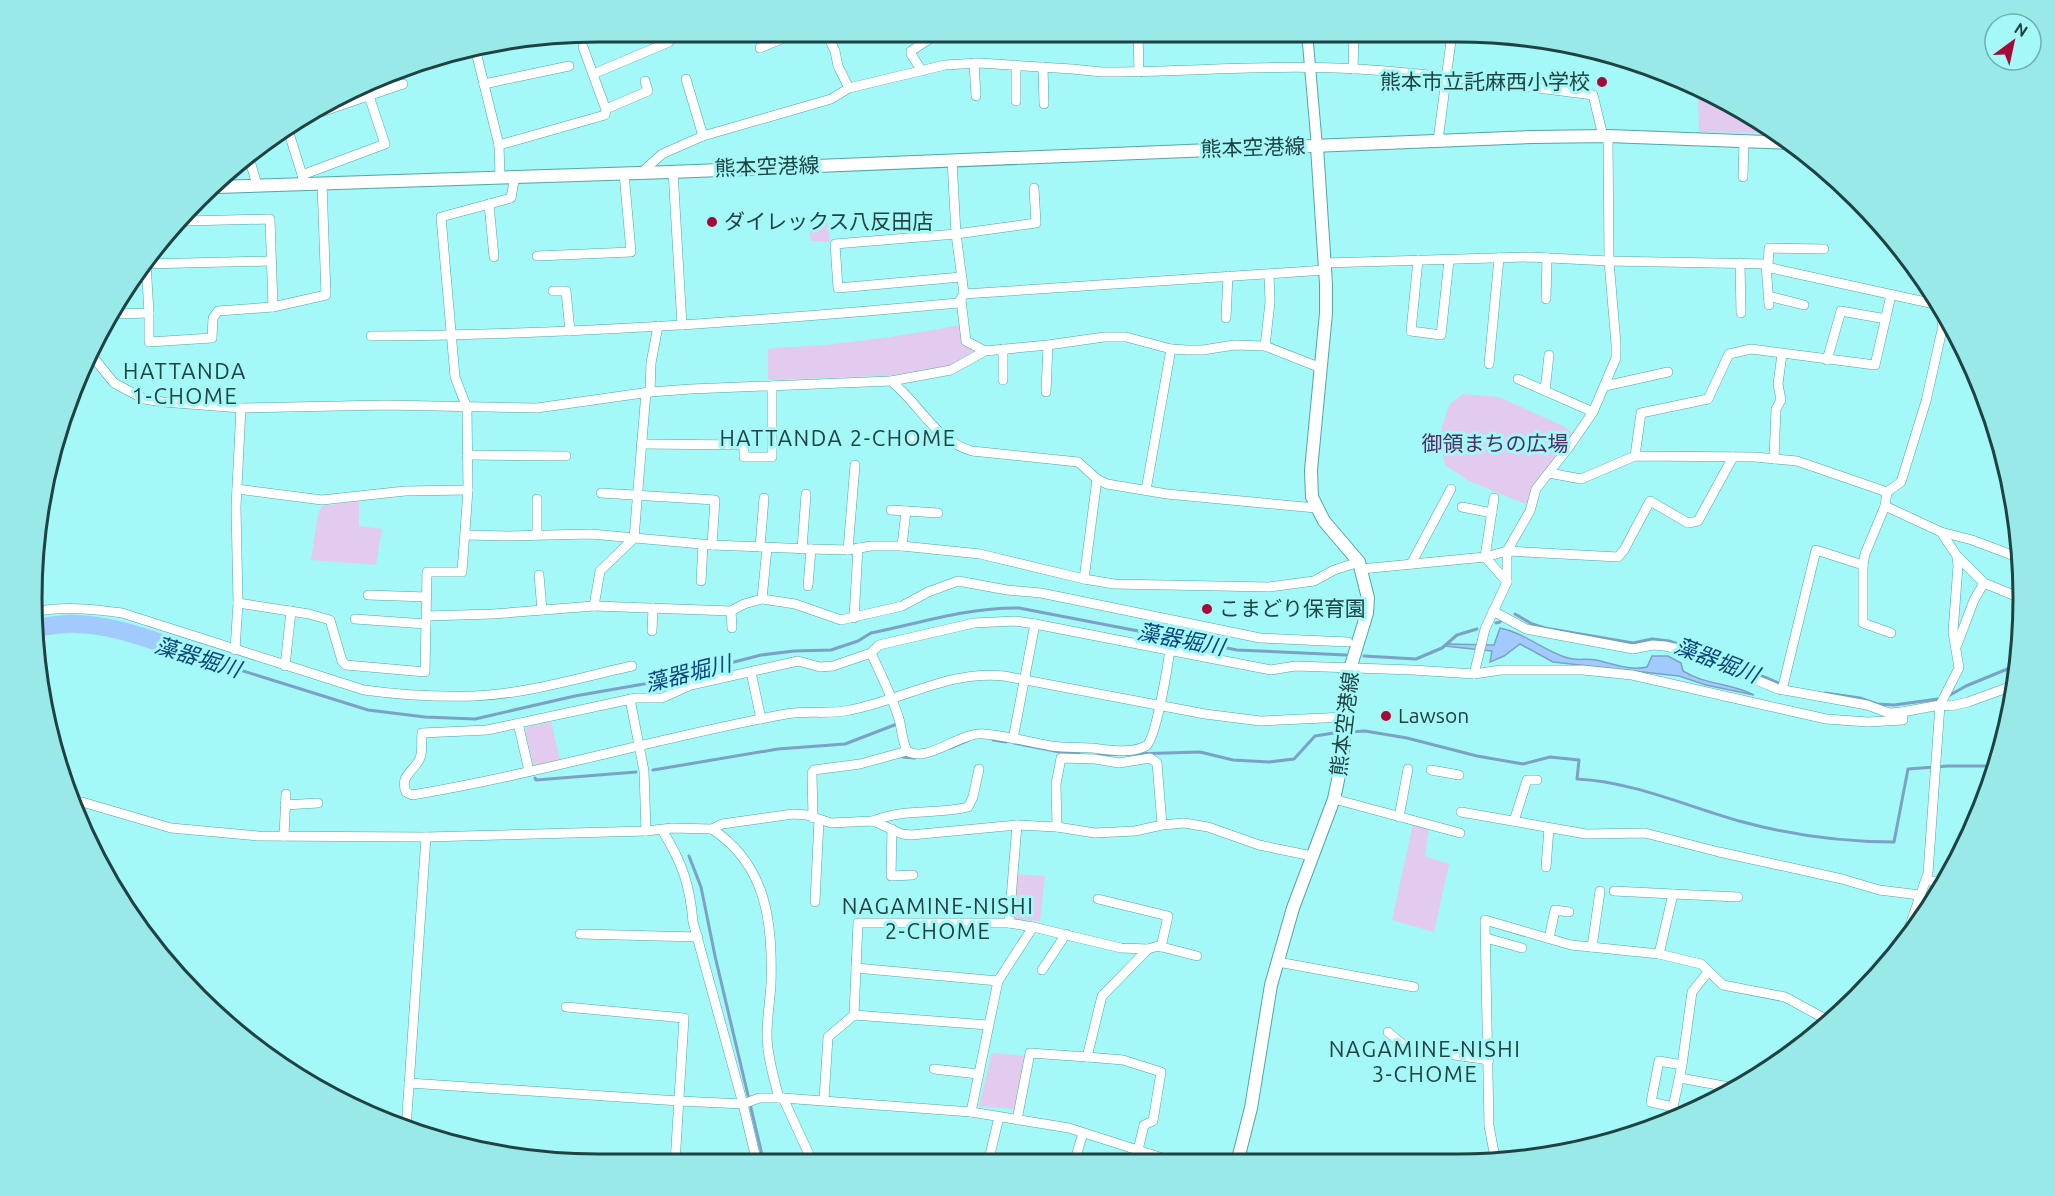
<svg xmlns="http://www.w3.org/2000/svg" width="2055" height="1196" viewBox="0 0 2055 1196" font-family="Ubuntu,'Noto Sans JP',sans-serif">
<rect width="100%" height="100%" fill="#a4f8f7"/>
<g fill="#e2cbee">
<path d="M1698 91 1771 127 1779 133 1699 132Z"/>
<path d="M828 222 830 242 811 241 809 224Z"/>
<path d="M960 325 963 342 974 351 946 367 906 375 768 380V349C787 346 806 347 825 345 870 340 915 334 960 325Z"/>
<path d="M1463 394 1499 397 1563 426 1574 434 1528 505 1469 481 1445 465 1439 437 1449 405Z"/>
<path d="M359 501V526L382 529 376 565 311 560 318 514 322 506Z"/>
<path d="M551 722 560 760 537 766 533 764 525 730 528 727Z"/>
<path d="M1413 824 1429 828 1425 856 1449 864 1434 932 1392 920Z"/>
<path d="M1017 874 1045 876 1040 921 1014 920Z"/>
<path d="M992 1053 1025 1056 1015 1109 979 1106Z"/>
</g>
<path fill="#a3cafc" stroke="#7ba1c4" stroke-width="1.5" d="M1500 628C1525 633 1544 651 1568 658 1577 661 1587 658 1596 660 1614 664 1629 671 1647 667L1652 656H1668L1681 663 1683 671C1705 685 1731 683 1754 695L1706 685 1679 676 1553 662 1520 644 1504 656 1490 662 1492 651 1444 646 1447 644 1494 645Z"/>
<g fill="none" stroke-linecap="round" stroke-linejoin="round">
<g stroke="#7ba1c4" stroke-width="3">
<path d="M1515 614 1532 624 1545 628 1633 643 1652 639 1669 641 1724 660 1781 684"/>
<path d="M1496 623 1500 622"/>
<path d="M1364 656 1416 659 1442 648 1457 635 1477 629"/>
<path d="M211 661 368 710 425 717 475 719 575 696 661 681 761 655 794 651 831 650 858 641 871 633C920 623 969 607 1019 608L1237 650 1346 655"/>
<path d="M1825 693 1860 698 1877 704 1894 705 1938 699"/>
<path d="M1950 695 1966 686 2017 665"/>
<path d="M1347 732 1365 731 1407 738 1477 756 1523 764 1550 757 1579 760 1577 779C1635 782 1688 807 1743 822 1791 835 1844 842 1894 842L1908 769 1948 766H1995"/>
<path d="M993 740 1006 742"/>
<path d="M1014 743 1065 753 1079 754"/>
<path d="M950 748 969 740"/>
<path d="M1098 755 1200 752 1233 760 1269 762 1294 759 1315 736 1340 732"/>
<path d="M903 757 915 758"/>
<path d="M653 770 778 749 845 744 897 724"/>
<path d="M535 778 536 780 636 772"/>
<path d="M689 856 701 887 715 956 764 1163"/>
</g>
<path stroke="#a3cafc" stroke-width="18" d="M36 628C50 626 64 623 78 624 123 626 168 646 211 661"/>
<g stroke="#52a6a5" stroke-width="10">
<g id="minor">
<path d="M826 32 835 51 838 66 849 88"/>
<path d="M1138 32 1139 72"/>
<path d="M760 48 798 32"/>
<path d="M476 52 499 145 500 176"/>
<path d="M974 63 976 96"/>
<path d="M1016 65V101"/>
<path d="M1043 67 1044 104"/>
<path d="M1353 69 1354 33"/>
<path d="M922 71 911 54V51L940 32"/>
<path d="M593 74 669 42 672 37 671 32"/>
<path d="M686 79 703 136"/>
<path d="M484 84 569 66"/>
<path d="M606 109 648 91 645 81"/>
<path d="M321 112 403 84"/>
<path d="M288 130 304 181"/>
<path d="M1438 141 1452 33"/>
<path d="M499 145 605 115 606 110 583 47"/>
<path d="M248 154 257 185"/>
<path d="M673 171 682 325"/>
<path d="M642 172 662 154 703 136 831 99 849 88 945 65 979 63 1072 69 1102 72C1186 72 1273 64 1357 69 1436 74 1514 85 1593 95L1603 136"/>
<path d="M302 175 385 144 369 96"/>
<path d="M1743 177 1744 141"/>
<path d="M489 204 494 257"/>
<path d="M185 221 270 219 273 307"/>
<path d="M537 256 631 252 624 173"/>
<path d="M1418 260 1411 331 1441 335 1449 260"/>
<path d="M1325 263 1530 257 1609 261 1766 264 1771 268 1939 305"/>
<path d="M1740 263 1741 313"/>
<path d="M146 264 271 261"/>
<path d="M1766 264 1769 305"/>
<path d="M1768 265 1769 248 1824 249"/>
<path d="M961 277 838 288 835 244 956 234 1036 223 1034 188"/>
<path d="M553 291H566L570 331"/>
<path d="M964 294 1325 270"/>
<path d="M1768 296 1804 305"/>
<path d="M1546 299 1547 258"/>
<path d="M961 300 966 341 985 351"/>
<path d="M149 313V342L212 338 213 318 218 311 273 307 326 295 322 183"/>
<path d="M113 314 149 313 146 263"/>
<path d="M1226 318 1228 276"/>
<path d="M371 336C567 335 763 321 958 303L964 294 956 234 952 160"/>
<path d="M1265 346 1270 302 1269 274"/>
<path d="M93 357 114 383 144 399 163 402 241 408 386 405 537 408 650 392 691 389 891 381C920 404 934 440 972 451L1078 462 1097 479 1107 484 1167 494 1316 508"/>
<path d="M1827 360 1841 311 1886 319"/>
<path d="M1489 364 1499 258"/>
<path d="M1518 379 1593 412"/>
<path d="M1003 380V349"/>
<path d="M891 381 951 370 985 351 1048 345 1104 337H1126L1171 349 1187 350H1203L1234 345 1265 346 1321 368"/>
<path d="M1605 386 1668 372"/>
<path d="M1545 391 1549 355"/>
<path d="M650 392 651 363 658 326"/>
<path d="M1046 392 1048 345"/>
<path d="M904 439 944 437"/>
<path d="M641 444 744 445V457H772V386"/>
<path d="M467 455 566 456"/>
<path d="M1635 456 1641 413 1708 399 1729 354 1751 349 1875 365 1891 295"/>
<path d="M1774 459 1776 409 1781 400 1778 384 1782 354"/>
<path d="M1549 473 1581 479 1635 456 1755 457 1797 461 1887 492"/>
<path d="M237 489 322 500 405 491 468 490"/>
<path d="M1146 490 1171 349"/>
<path d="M601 493 715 500 712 545"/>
<path d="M1494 498 1485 557 1507 582"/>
<path d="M1885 506 1865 554 1863 565V623L1891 633"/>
<path d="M1462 507 1492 513"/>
<path d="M891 510 938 513"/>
<path d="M1941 532 1972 540 2020 558"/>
<path d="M465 535 507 536 591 534 712 545 811 549 848 550 871 546H902L980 554 1084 579 1114 584 1269 587 1314 581 1334 570 1359 562"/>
<path d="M537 535V499"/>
<path d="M902 546 906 511"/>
<path d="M760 547 764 498"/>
<path d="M802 549 806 494"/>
<path d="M848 550 855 465"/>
<path d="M1957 556 1984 583 2023 599"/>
<path d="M1411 564 1451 489"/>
<path d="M1361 569 1485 557 1507 551 1618 557 1624 550 1650 501 1688 523 1698 521 1733 457"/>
<path d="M539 575 542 610"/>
<path d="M1084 579 1097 479"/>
<path d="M701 581 703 545"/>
<path d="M808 586 811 549"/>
<path d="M368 595 427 597"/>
<path d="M762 599 795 604 841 620 902 606 928 592 958 581 1007 590 1041 593 1260 638 1348 642"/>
<path d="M238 603 309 614 330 620 342 661 346 665 425 672 427 572H462L468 490 467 408 455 377 441 217 511 198 515 176"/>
<path d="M594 606 731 611 744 604 762 599 767 548"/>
<path d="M731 611 732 628"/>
<path d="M1493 611 1526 629 1633 649 1653 645 1665 646 1687 651 1778 689 1867 705 1889 713 1902 712"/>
<path d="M34 612C64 606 92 609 122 613L364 690C400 695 437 697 474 696 527 694 581 677 632 666"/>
<path d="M427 616 493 614 594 606 600 571 634 538 646 392"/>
<path d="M854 618 858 548"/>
<path d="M355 619 426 624"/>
<path d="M652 631 653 608"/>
<path d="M1957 645 1974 600 1984 583"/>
<path d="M235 650 238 603 236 507 241 408"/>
<path d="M871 653C881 675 892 696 899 719 902 729 902 741 907 751 927 764 961 731 984 734 1007 736 1029 742 1051 746 1065 748 1079 747 1092 748 1109 750 1131 754 1146 746 1156 740 1168 664 1170 649"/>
<path d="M285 666 291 611"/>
<path d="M751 672 761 719"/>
<path d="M1474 674 1485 629 1507 582V551L1530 511 1536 489 1569 447 1593 412 1616 358V344L1609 261 1608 136"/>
<path d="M1782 690 1816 550 1863 565"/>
<path d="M630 699 644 771 646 831"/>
<path d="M1346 717 1260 721 1205 714 1004 676C949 670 903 700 850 710 829 715 807 710 786 714 661 737 538 774 412 795L406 792C399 775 415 771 420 758 423 751 421 741 422 733L487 730 636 698H662L691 685 798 661 820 667 833 666 871 653 879 645 974 623 1015 621 1035 624 1271 670 1295 666 1413 670 1474 674 1501 670H1583L1632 675 1826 719 1868 722 1903 720 1902 712 1940 705 1951 706 1968 702 2015 685"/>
<path d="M518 723 529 771"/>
<path d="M1013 739 1035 624"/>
<path d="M1431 770 1459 775"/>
<path d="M1334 799 1460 833"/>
<path d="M73 802H82L171 828 258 836 426 837 646 831 672 828 712 829 722 824 793 814 807 815 831 823 873 821 902 834 911 835 1017 825 1057 827 1095 833 1135 831 1162 825 1184 823 1208 827 1259 845 1312 856"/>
<path d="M285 805 318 803"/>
<path d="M1461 812 1586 834 1645 833 1719 852 1842 879 1879 890 1920 895"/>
<path d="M1399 817 1408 769"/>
<path d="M813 818 812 773 814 770 860 764 907 751"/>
<path d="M873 821C903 808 937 815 968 807L973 797 979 769"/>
<path d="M1514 821 1527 780H1537"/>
<path d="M1057 827 1056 784 1061 758 1095 759 1119 763 1150 758 1157 763 1162 825"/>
<path d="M712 829C767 865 773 924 771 984 770 1001 767 1018 767 1035 767 1055 774 1079 779 1098"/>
<path d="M892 829 891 876 913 875"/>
<path d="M662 830C682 862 690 885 693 922L743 1104 757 1163"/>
<path d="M284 836 286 794"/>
<path d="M1546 867 1549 828"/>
<path d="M1927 881H1945"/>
<path d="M1614 891 1673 894"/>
<path d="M1098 899 1168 916 1161 947"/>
<path d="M815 902 819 820"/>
<path d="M1033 927 1121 948 1148 949 1158 946 1197 956"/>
<path d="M580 934 698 937"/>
<path d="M1486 938 1522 948"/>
<path d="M1549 938 1555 910 1569 912"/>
<path d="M1905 940 1928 873 1940 705 1959 668 1953 632 1958 566 1957 556 1941 532 1885 506 1887 492 1901 482 1926 401 1942 330 1943 312"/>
<path d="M1592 947 1600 891"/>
<path d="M1659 954 1673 894 1738 897"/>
<path d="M1278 962 1414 987"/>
<path d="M856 968 998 981 1033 927 1009 923"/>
<path d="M1042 970 1066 934"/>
<path d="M566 1007 684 1018 675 1163"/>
<path d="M854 1015 988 1025"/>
<path d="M1388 1032 1407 1048 1489 1060"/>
<path d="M1087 1057 1123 1060 1161 1072 1153 1121 1144 1125 1138 1150"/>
<path d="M1682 1065 1673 1107 1651 1102 1659 1061 1682 1065 1692 992 1708 972"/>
<path d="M934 1069 978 1074"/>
<path d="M1680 1078 1740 1089"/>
<path d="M409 1083 679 1101 743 1104 759 1098H783L971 1112 1069 1128 1178 1163"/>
<path d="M783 1098 813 1163"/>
<path d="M824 1100 828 1037 854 1015 858 923H1009L1017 825"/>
<path d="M971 1112 998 981"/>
<path d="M1017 1120 1030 1053 1087 1057 1102 996 1148 949"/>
<path d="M406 1129 426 837"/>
<path d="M988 1163 999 1117"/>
<path d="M1074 1163 1083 1133"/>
<path d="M1496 1163 1489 1126 1485 920 1571 945 1659 954 1701 964 1723 985 1785 997 1829 1021"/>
</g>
</g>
<g stroke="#52a6a5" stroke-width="12">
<path id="tertiary" d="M1307 32 1317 147"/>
</g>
<g stroke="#52a6a5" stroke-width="14">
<g id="secondary">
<path d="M217 187 670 172 1532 137 1608 136 1791 143"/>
<path d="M1237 1163 1251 1108 1271 985 1293 908 1334 799 1342 761 1350 669 1367 613 1368 598 1359 562 1324 521 1312 497 1311 470 1326 313V284L1317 147"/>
</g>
</g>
<use href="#minor" stroke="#fff" stroke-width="9"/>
<use href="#tertiary" stroke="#fff" stroke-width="10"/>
<use href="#secondary" stroke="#fff" stroke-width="12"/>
</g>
<g fill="#a50938" stroke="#a4f8f7" stroke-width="2">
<circle cx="1602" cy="82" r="6"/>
<circle cx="712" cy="222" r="6"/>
<circle cx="1207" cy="609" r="6"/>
<circle cx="1386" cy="716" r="6"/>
</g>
<g text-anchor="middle" stroke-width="6" stroke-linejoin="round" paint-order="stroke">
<g font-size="21" fill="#1f4242" stroke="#a4f8f7" text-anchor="start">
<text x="1590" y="89" text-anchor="end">熊本市立託麻西小学校</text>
<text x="724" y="229">ダイレックス八反田店</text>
<text x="1219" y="616">こまどり保育園</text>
<text x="1398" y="723">Lawson</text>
</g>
<g font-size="21" fill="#1f4242" stroke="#a4f8f7">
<text transform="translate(1253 148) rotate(-2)" y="7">熊本空港線</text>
<text transform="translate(767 167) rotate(-2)" y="7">熊本空港線</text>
<text transform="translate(1345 724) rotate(-83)" y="7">熊本空港線</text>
</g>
<g font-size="21" fill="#542967" stroke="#a4f8f7">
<text x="1495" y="451">御領まちの広場</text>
</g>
<g font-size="22" letter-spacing="1.5" fill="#1f4242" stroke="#a4f8f7">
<text x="185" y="379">HATTANDA<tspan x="185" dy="25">1-CHOME</tspan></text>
<text x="838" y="446">HATTANDA 2-CHOME</text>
<text x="938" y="914">NAGAMINE-NISHI<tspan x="938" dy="25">2-CHOME</tspan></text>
<text x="1425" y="1057">NAGAMINE-NISHI<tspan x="1425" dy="25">3-CHOME</tspan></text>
</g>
<g font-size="22" font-style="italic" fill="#0e447e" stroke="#a4f8f7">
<text transform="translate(1181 639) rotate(11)" y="8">藻器堀川</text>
<text transform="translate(198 657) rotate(17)" y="8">藻器堀川</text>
<text transform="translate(1717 660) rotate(21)" y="8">藻器堀川</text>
<text transform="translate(688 673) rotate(-14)" y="8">藻器堀川</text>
</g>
</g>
<path d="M0 0H2055V1196H0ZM598 42H1457A556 556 0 0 1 2013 598V598A556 556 0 0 1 1457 1154H598A556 556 0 0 1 42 598V598A556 556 0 0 1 598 42Z" fill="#99e9e9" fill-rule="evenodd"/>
<path fill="none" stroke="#1f4242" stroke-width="3" d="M598 42H1457A556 556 0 0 1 2013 598V598A556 556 0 0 1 1457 1154H598A556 556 0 0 1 42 598V598A556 556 0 0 1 598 42Z"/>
<g transform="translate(2013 42) rotate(33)"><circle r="28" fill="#a4f8f7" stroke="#6fafaf" stroke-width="1.5"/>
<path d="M0-4.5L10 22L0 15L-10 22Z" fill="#a50938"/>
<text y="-9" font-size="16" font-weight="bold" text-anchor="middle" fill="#1f4242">N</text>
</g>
</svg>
